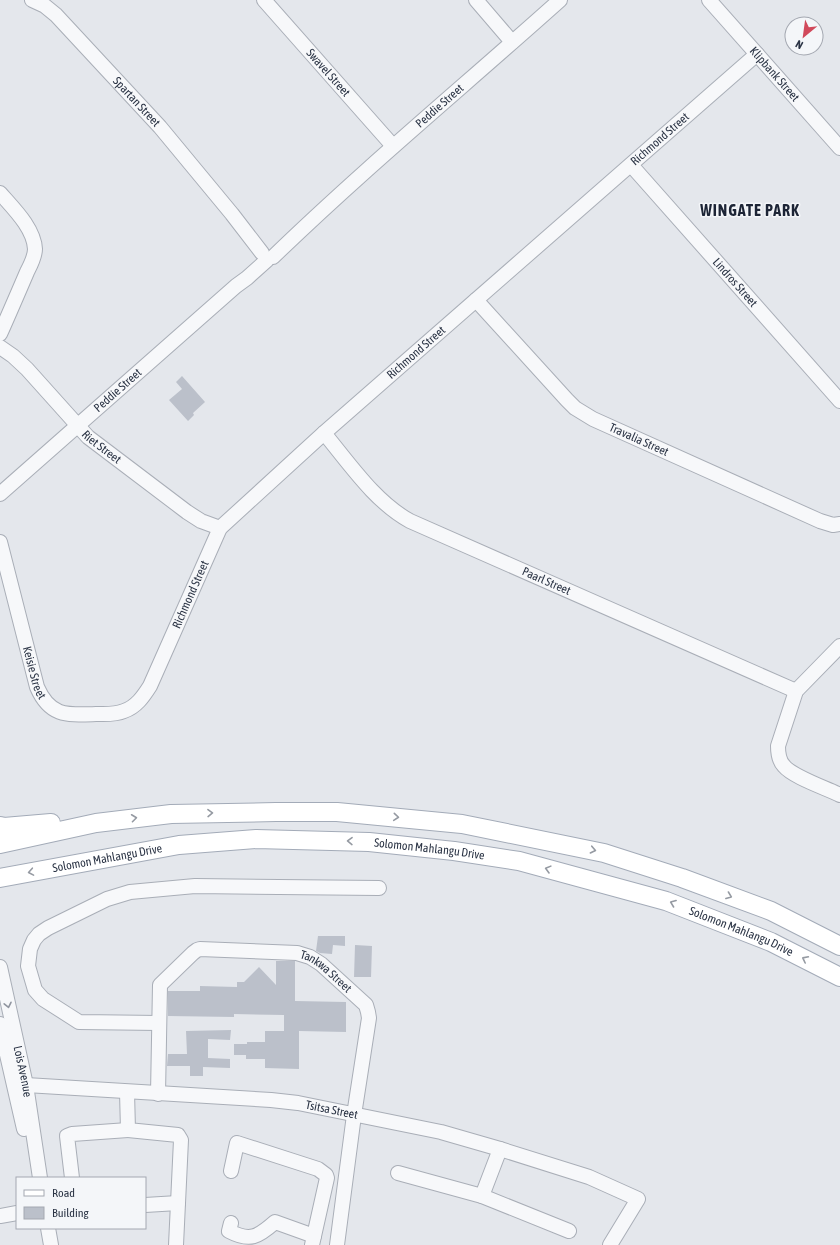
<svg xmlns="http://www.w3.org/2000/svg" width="840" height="1245" viewBox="0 0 840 1245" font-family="'Asap Condensed',sans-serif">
<rect width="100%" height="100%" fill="#e4e7ec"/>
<g fill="#bbc0ca">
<path d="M182 376 205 402 193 413 194 415 188 421 169 400 182 389 176 382Z"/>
<path d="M318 936H345V946L333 945 332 954 320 953 316 951Z"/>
<path d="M355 945 372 946 371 977H354Z"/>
<path d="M276 961H295V1001L346 1002V1032L299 1031V1069L265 1068V1059H246V1055H234V1044H247V1042H265V1031H284V1015L234 1014V1017L168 1016V991H200V986L237 987V982H244L259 967 276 985Z"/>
<path d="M231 1030 230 1040 208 1039V1058L230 1059V1068L203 1067V1076H190V1066H167L168 1054H187L186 1031Z"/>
</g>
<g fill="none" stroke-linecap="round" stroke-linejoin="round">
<g stroke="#a9aeb7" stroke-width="16">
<g id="minor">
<path id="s1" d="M32 0 45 6 56 15 160 127 232 214 262 253"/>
<path id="s2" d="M264 0 393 146"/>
<path d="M476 0 512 42"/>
<path id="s3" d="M709 0 840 148"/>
<path id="s4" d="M631 165 840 401"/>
<path d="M0 193C13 208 34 228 35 249 35 257 30 266 27 272 18 293 9 314 0 334"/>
<path id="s5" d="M273 257C365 168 464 86 560 0"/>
<path id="s6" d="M476 300 567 400 575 408 593 419 820 521 833 525 840 524"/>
<path id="s7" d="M0 347 13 356 27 369 88 437 187 512 201 521 220 528"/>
<path id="s8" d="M324 433C349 463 375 502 410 521L796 691"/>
<path id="s9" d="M0 494 236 286 247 278 267 260"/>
<path id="s10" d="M0 542 37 687C50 717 67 715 96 714 105 714 115 715 124 711 136 707 143 697 150 686L220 528 324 433 757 54"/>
<path d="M840 646 796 691 778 746C778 753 779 761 784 766 793 777 826 788 840 795"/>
<path id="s11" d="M0 967 26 1085 40 1178"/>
<path d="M159 1023 79 1022 43 999 35 990 28 966 30 949 34 940 39 934 48 928 107 899 130 892 195 886 379 888"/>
<path d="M0 1024 24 1129"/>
<path id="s12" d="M15 1085H26L271 1100 298 1103 441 1132 500 1149 589 1177 638 1199 610 1245"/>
<path d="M127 1092 128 1130 178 1135 181 1140 176 1245"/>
<path id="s13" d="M158 1094 160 985 193 953 197 950 200 949 297 953 310 957 321 964 366 1005 368 1012 369 1018 354 1115 337 1245"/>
<path d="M500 1149 482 1196 569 1231"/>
<path d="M231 1171 237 1143 318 1169 326 1175 327 1178 312 1245"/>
<path d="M398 1173 482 1196"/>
<path d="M72 1178 67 1136 72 1134 128 1130"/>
<path d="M145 1205 178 1203"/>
<path d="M0 1216 17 1213"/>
<path d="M231 1223 229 1231C250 1242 258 1237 275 1222L314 1236"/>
<path d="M48 1228 51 1245"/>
</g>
</g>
<g stroke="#a3abb8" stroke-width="20">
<g id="major">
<path d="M0 826 4 827 51 823"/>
<path d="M0 844 96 823 171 814 276 812H337L462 824 604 853 682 878 771 911 840 946"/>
<path id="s14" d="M0 878 179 845 256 839 369 842 454 851 519 861 666 901 771 942 840 977"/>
</g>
</g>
<use href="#minor" stroke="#f7f8fa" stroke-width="14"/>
<use href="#major" stroke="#fff" stroke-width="18"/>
</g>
<defs><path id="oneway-chevron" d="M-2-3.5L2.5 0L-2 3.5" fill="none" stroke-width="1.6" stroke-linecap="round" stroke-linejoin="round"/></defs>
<g stroke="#959aa2">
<use href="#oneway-chevron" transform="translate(210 813) rotate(-1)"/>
<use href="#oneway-chevron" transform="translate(396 817) rotate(5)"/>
<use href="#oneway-chevron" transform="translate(134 818) rotate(-7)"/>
<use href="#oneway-chevron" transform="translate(350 841) rotate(-179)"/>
<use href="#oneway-chevron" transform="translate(593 850) rotate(12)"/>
<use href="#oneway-chevron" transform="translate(548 869) rotate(-165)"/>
<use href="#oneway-chevron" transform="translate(31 872) rotate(170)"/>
<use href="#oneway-chevron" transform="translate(729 896) rotate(21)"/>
<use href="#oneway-chevron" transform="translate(673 903) rotate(-159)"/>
<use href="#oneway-chevron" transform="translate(805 959) rotate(-153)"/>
</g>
<use stroke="#9196a0" href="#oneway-chevron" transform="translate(8 1005) rotate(78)"/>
<g text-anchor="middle" stroke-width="3" stroke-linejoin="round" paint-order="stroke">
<g font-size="12" fill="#2b3445" stroke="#f4f6f9">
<text dy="4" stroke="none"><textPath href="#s2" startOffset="97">Swavel Street</textPath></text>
<text dy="4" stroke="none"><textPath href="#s3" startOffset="99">Klipbank Street</textPath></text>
<text dy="4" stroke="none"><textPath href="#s1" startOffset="147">Spartan Street</textPath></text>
<text dy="4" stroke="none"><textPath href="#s5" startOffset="225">Peddie Street</textPath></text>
<text dy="4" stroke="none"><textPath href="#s10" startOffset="1046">Richmond Street</textPath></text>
<text dy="4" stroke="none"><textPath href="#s4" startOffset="157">Lindros Street</textPath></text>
<text dy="4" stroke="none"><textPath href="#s10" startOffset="722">Richmond Street</textPath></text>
<text dy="4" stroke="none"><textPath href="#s9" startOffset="157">Peddie Street</textPath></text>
<text dy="4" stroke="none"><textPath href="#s6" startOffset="218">Travalia Street</textPath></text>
<text dy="4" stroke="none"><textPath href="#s7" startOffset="143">Riet Street</textPath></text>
<text dy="4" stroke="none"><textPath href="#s8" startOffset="273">Paarl Street</textPath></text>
<text dy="4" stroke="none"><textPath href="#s10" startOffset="386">Richmond Street</textPath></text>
<text dy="4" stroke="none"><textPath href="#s10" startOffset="135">Keisie Street</textPath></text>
<text dy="4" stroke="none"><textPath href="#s14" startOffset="433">Solomon Mahlangu Drive</textPath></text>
<text dy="4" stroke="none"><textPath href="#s14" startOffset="109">Solomon Mahlangu Drive</textPath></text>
<text dy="4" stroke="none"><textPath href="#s14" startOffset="757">Solomon Mahlangu Drive</textPath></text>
<text dy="4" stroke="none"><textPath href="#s13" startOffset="295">Tankwa Street</textPath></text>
<text dy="4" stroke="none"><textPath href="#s11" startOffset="107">Lois Avenue</textPath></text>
<text dy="4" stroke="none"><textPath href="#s12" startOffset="318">Tsitsa Street</textPath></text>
</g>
<g font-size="16" font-weight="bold" letter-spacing="1" fill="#1d2536" stroke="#f4f6f9">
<text x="750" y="216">WINGATE PARK</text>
</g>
</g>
<rect x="16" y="1177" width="130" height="52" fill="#f4f6f9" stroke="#a4a8b1"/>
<rect x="24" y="1190" width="20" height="6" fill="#ffffff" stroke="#a4a8b1"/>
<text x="52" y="1197" font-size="12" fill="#2b3445">Road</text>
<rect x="24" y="1207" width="20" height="12" fill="#bbc0ca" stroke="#a4a8b1"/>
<text x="52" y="1217" font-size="12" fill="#2b3445">Building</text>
<g transform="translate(804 36) rotate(209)"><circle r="19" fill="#f4f6f9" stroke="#a4a8b1"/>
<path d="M0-3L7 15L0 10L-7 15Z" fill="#d1495b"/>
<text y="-6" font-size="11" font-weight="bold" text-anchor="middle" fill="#2b3445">N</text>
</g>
</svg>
